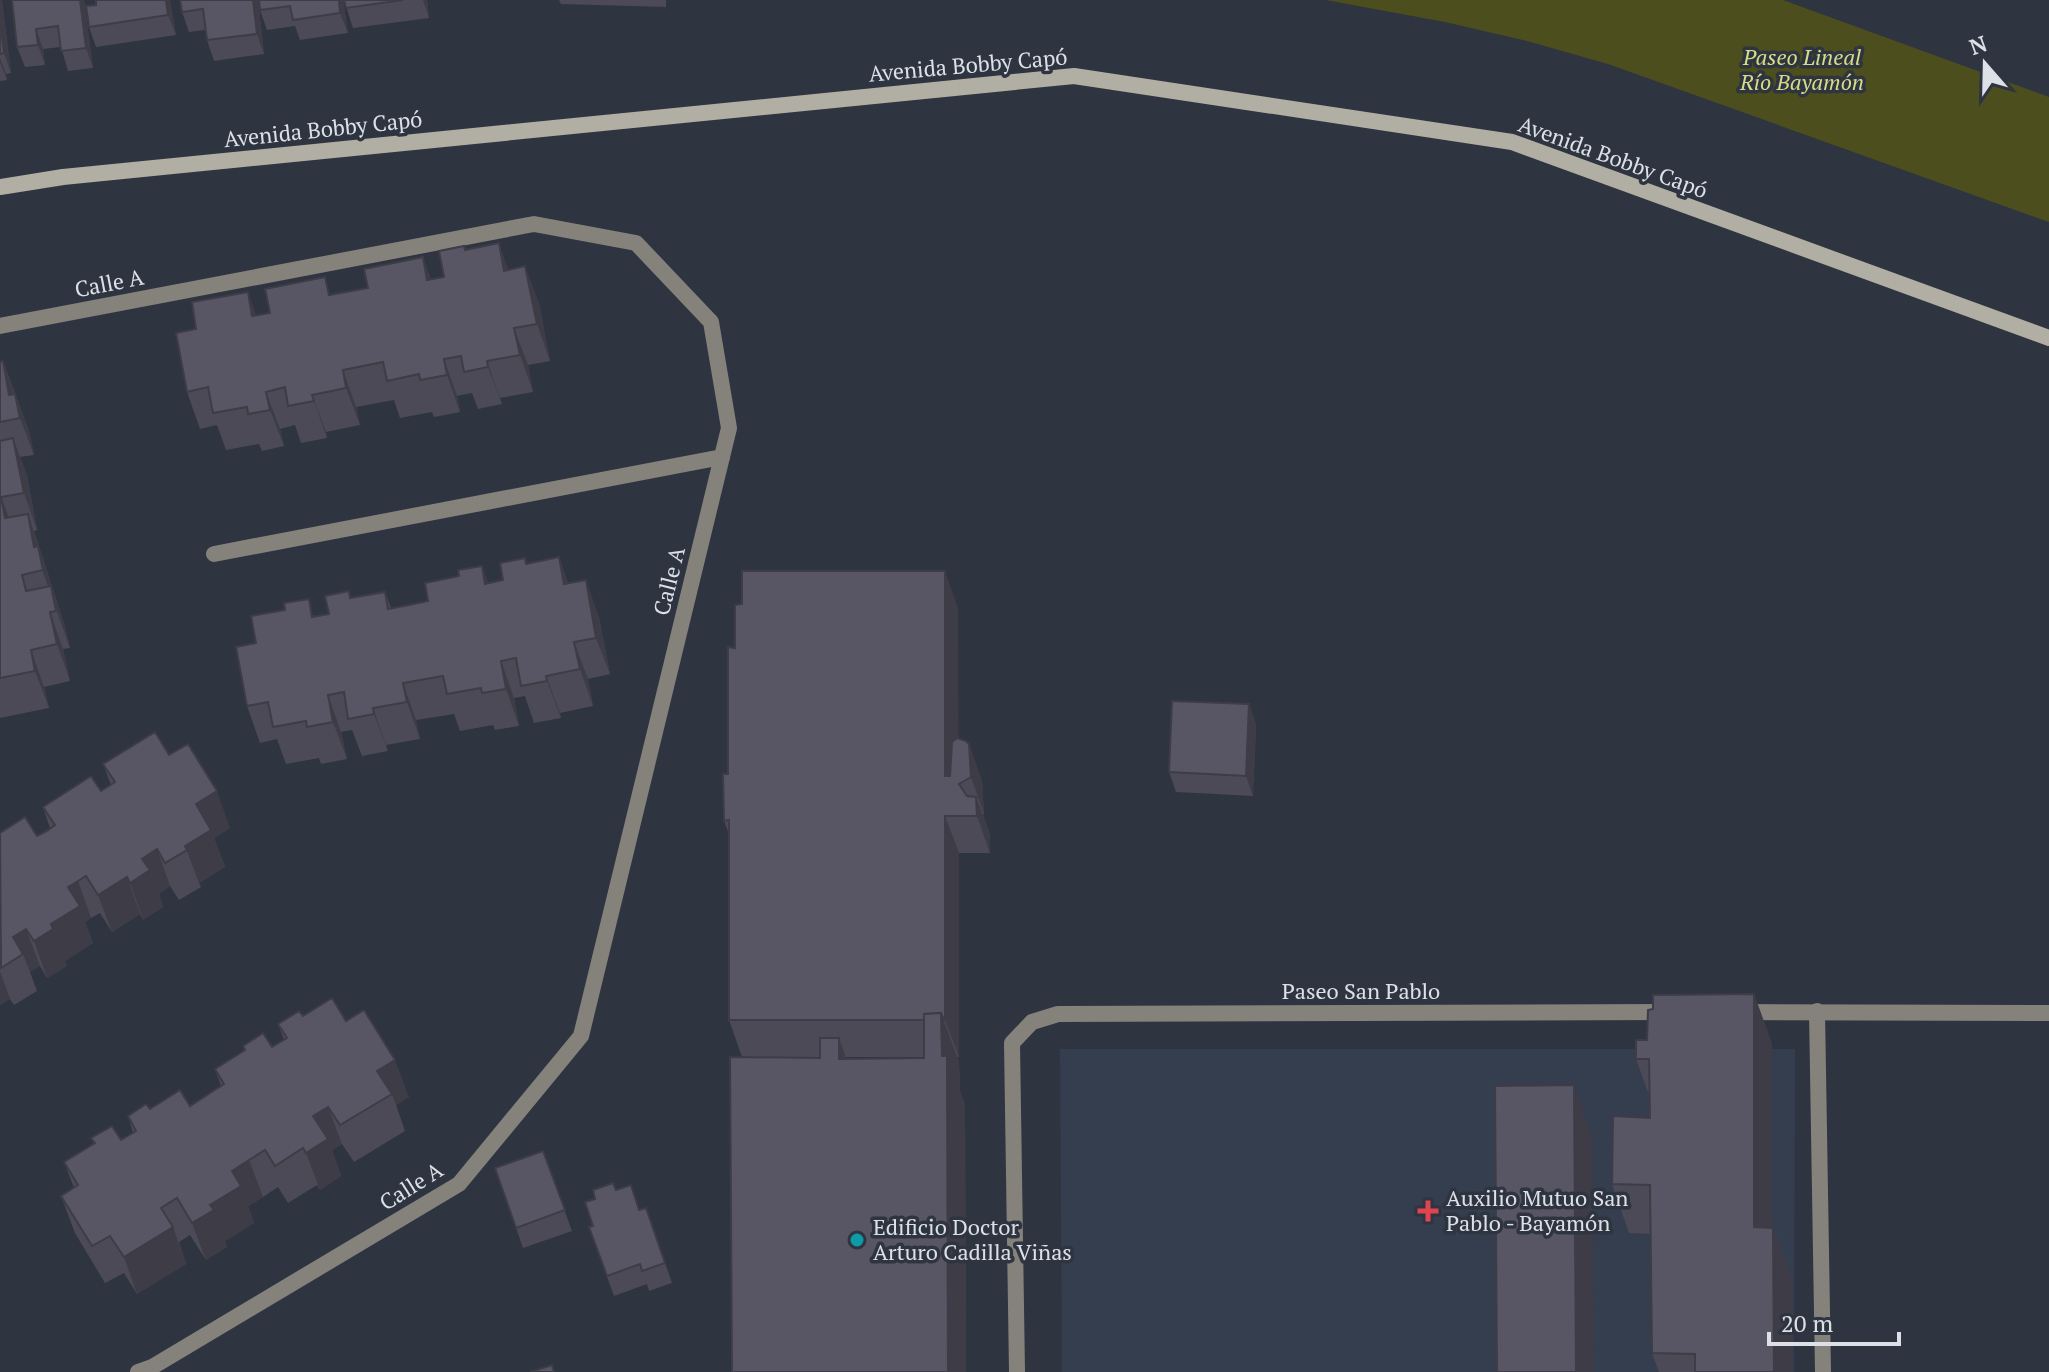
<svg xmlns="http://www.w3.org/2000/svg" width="2049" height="1372" viewBox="0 0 2049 1372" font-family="'PT Serif',serif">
<rect width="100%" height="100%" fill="#2e3440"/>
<path fill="#353e4f" d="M1060 1049H1795L1794 1372H1062Z"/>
<path fill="#4c4f1d" d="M1326 0H1783L2049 97V222L1608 64 1527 41 1445 22Z"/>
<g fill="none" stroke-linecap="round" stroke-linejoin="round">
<g stroke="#84827b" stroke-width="16">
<path d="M214 554 722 457"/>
<path d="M1817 1011 1823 1372"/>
<path d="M1739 1012 2049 1013"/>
<path d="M1017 1372 1012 1043 1032 1022 1058 1014 1668 1012"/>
</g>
<path stroke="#84827b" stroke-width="16" d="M0 326 534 224 636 243 711 322 729 428 581 1036 459 1184 152 1367 138 1372"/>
<path stroke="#b1aea3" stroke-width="16" d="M0 187 63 177 1074 76 1512 142 2049 338"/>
</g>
<g fill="#4c4a56" fill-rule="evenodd">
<path d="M0 0H2L11 73 6 74 7 80 0 81Z"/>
<path d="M12 0H84L93 68 68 71 61 47 43 49 45 65 25 67 17 47Z"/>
<path d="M170 0 176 35 96 47 89 27 96 5Z"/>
<path d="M180 0H258L264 54 214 61 207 40 205 30 189 32 182 12Z"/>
<path d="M343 0 348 33 300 40 295 26 267 30 260 10Z"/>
<path d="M344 0H427L429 18 353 28Z"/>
<path d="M559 0H666V7L561 4Z"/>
<path d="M465 250 508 270 539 303 550 361 528 365 533 392 500 398 502 404 478 409 472 393 457 396 460 412 434 417 432 412 400 418 394 400 356 407 360 425 326 432 327 438 301 443 295 425 280 429 284 446 262 451 259 444 226 450 217 425 200 429 187 392 196 329 270 313 332 295 368 288 423 257 431 280 444 277Z"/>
<path d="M3 361 29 431 34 455 20 457 27 475 37 530 34 531 64 623 70 648 63 649 70 681 44 687 49 708 0 718V362Z"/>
<path d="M559 557 568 583 599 617 610 674 588 679 593 706 560 713 561 718 534 723 525 696 514 698 519 726 495 730 493 725 460 731 454 714 416 720 420 739 386 745 388 751 362 756 352 730 341 732 347 759 321 764 319 758 286 764 277 739 260 743 247 706 256 643 285 610 315 616 329 614 351 598 385 592 391 608 428 601 488 583 503 580 527 564Z"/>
<path d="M958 608V739L969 744 982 781 984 814 983 815 990 834V853H959V1057H957L959 1062 960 1091 965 1105 966 1372H732L742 1057 729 1020V834L724 821 728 774 735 648ZM846 1057H924V1058L846 1059Z"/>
<path d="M1249 704 1256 725 1253 796 1176 792 1169 772Z"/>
<path d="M169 755 230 828 214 838 225 867 199 883 201 887 179 900 170 886 159 894 163 907 143 920 140 914 112 932 100 913 91 918 85 922 93 943 65 961 67 966 47 978 40 966 30 972 37 991 14 1005 10 999 0 1005V833L37 836 50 828 43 807 101 791 111 785 103 764Z"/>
<path d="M303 1016 346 1021 409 1097 396 1105 405 1131 354 1162 342 1144 332 1150 341 1176 320 1190 317 1185 288 1203 278 1187 263 1197 248 1206 254 1223 225 1241 227 1247 206 1260 190 1235 179 1242 186 1264 137 1294 124 1273 105 1283 75 1233 61 1196 74 1188 64 1162 94 1144 91 1138 121 1140 133 1133 128 1116 150 1109 190 1106 221 1086 215 1069 244 1050 243 1046 272 1047 284 1040 278 1024Z"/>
<path d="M1772 1043V1228H1773L1791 1277 1792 1372H1659L1652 1353 1651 1234 1629 1233 1612 1184 1650 1118 1649 1095 1636 1059Z"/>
<path d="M543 1151 572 1231 523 1248 495 1168Z"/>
<path d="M616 1190 640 1210 646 1208 672 1283 649 1291 647 1284 614 1296 589 1227 593 1226Z"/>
</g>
<g fill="#3e3c46">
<path d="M0 0H2L11 73 4 53 0 22Z"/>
<path d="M80 0H84L93 68 86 48Z"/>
<path d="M166 0H170L176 35 168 15Z"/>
<path d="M253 0H258L264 54 257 34Z"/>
<path d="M339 0H343L348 33 340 13Z"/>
<path d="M423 0H427L429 18Z"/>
<path d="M36 29 43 49 45 65 38 45Z"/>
<path d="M0 58 6 74 7 80 0 62Z"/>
<path d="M499 243 512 280 504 271Z"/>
<path d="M423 257 436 294 427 280Z"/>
<path d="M525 266 539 303 550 361 537 324Z"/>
<path d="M248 292 261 329 252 316Z"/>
<path d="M514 328 528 365 533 392 520 355Z"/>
<path d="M444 359 457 396 460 412 447 375Z"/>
<path d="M3 361 16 398 9 395Z"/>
<path d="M487 361 500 398 502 404 488 367Z"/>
<path d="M343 370 356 407 360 425 346 388Z"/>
<path d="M266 392 280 429 284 446 270 410Z"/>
<path d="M15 394 29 431 34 455 20 418Z"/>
<path d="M312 395 326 432 327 438 314 401Z"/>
<path d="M13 438 27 475 37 530 24 493Z"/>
<path d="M1 497 15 534 5 518Z"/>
<path d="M28 514 64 623 70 648 34 547Z"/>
<path d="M559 557 572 594 564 584Z"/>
<path d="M482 566 496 602 485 584Z"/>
<path d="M945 571 958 608 959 813 945 776Z"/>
<path d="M586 580 599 617 610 674 596 638Z"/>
<path d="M50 612 63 649 70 681 57 644Z"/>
<path d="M574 642 588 679 593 706 580 669Z"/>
<path d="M31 650 44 687 49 708 35 671Z"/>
<path d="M501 661 514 698 519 726 506 689Z"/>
<path d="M546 676 560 713 561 718 547 681Z"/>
<path d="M403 683 416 720 420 739 407 702Z"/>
<path d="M328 695 341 732 347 759 333 722Z"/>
<path d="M1249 704 1256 725 1253 796 1246 776Z"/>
<path d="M373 708 386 745 388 751 374 714Z"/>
<path d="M969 744 982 781 984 814 971 777Z"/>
<path d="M217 791 230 828 214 838 225 867 199 883 185 846 196 804Z"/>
<path d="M976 797 990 834V853L977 816Z"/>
<path d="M945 816 959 853V1057L945 1020Z"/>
<path d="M157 849 170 886 159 894 163 907 143 920 130 883 142 859Z"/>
<path d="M127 877 140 914 112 932 98 895Z"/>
<path d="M78 881 91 918 85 922 93 943 65 961 67 966 47 978 34 941 68 887Z"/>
<path d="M26 929 40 966 30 972 23 954 13 937Z"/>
<path d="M0 971 10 999 0 1005Z"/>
<path d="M1754 994 1772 1043V1276L1754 1227Z"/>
<path d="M941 1013 959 1062 960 1091 965 1105 966 1372H948Z"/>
<path d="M839 1038 856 1087 839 1059Z"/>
<path d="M395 1060 409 1097 396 1105 392 1094 377 1071Z"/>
<path d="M1574 1085 1592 1135 1594 1372H1576Z"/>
<path d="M328 1107 342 1144 332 1150 341 1176 320 1190 306 1153 313 1116Z"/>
<path d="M249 1160 263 1197 248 1206 254 1223 225 1241 227 1247 206 1260 192 1223 210 1205 232 1171Z"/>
<path d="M173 1227 186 1264 137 1294 124 1257Z"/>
<path d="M1773 1228 1791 1277 1792 1372H1774Z"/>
</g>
<g fill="#585664" stroke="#3e3c46" stroke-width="2">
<path d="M12 0H80L86 48 61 51 58 26 36 29 38 45 17 47Z"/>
<path d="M96 0H166L168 15 89 27 86 6 96 5Z"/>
<path d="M180 0H253L257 34 207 40 203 9 182 12Z"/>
<path d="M259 0H339L340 13 293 20 290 6 260 10Z"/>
<path d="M344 0H403L346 8Z"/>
<path d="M0 22 4 53 0 54Z"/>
<path d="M499 243 504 271 525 266 537 324 514 328 520 355 487 361 488 367 464 372 461 356 444 359 447 375 420 380 419 374 387 381 383 362 343 370 346 388 312 395 314 401 288 406 285 387 266 392 270 410 248 414 247 407 213 413 208 387 187 392 176 333 196 329 192 302 248 292 252 316 270 313 265 289 325 277 329 295 368 288 364 269 423 257 427 280 438 278 444 277 439 251 464 246 465 250Z"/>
<path d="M3 361 9 395 15 394 20 418 0 422V362Z"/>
<path d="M13 438 24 493 1 497 5 518 28 514 34 547 38 546 43 570 22 575 26 591 51 586 56 611 50 612 57 644 31 650 35 671 0 678V441Z"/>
<path d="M559 557 564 584 586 580 596 638 574 642 580 669 546 676 547 681 521 686 516 658 501 661 506 689 482 693 481 688 447 694 443 676 403 683 407 702 373 708 374 714 348 719 344 692 328 695 333 722 307 727 306 721 273 727 268 702 247 706 236 647 256 643 251 616 285 610 284 603 309 599 312 617 329 614 325 596 349 591 350 598 385 592 388 609 409 605 428 601 425 583 459 576 458 570 482 566 485 584 503 580 500 563 525 558 526 564Z"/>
<path d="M742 571H945V776H950L952 742 957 738 966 741 969 744 971 777 959 784 967 796 976 797 977 816H945V1020H944L941 1013 924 1014V1020H729V820L724 821 723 774H728V647L735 648V605L742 604Z"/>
<path d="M1172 701 1249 704 1246 776 1169 772Z"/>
<path d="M155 732 169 755 188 744 217 791 196 804 211 830 185 846 187 850 165 863 157 849 142 859 150 870 130 883 127 877 98 895 86 876 78 881 68 887 80 906 51 924 53 929 34 941 26 929 13 937 23 954 1 968 0 833 25 817 37 836 47 831 55 825 43 807 91 776 101 791 115 782 103 764Z"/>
<path d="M1754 994V1227L1773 1228 1774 1372H1695V1354L1652 1353 1650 1185 1612 1184 1613 1116 1650 1118 1649 1059H1636V1040H1647L1648 1010 1653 1009V995Z"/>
<path d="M332 998 346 1021 364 1010 395 1060 377 1071 392 1094 340 1125 328 1107 313 1116 328 1139 306 1153 303 1148 275 1166 265 1150 249 1160 232 1171 241 1186 210 1205 214 1210 192 1223 177 1198 161 1208 173 1227 124 1257 110 1236 92 1246 61 1196 78 1185 64 1162 95 1143 91 1138 112 1126 121 1140 136 1131 128 1116 146 1104 150 1109 180 1090 190 1106 224 1084 215 1069 245 1050 243 1046 263 1033 272 1047 287 1038 278 1024 299 1011 303 1016Z"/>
<path d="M941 1013 942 1056H947L948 1372H732L730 1057 820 1058V1038H839V1059L924 1058V1014Z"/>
<path d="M1574 1085 1576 1372H1497L1495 1086Z"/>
<path d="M543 1151 565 1210 516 1228 495 1168Z"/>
<path d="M613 1183 616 1190 631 1185 639 1210 646 1208 665 1263 642 1271 640 1264 607 1276 589 1227 593 1226 585 1202 595 1199 593 1190Z"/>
<path d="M552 1365 554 1372H530Z"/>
</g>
<path fill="#e0444e" stroke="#2e3440" stroke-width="3" d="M1424 1199h8v8h8v8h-8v8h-8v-8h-8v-8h8z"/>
<circle fill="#0f9aa8" stroke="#2e3440" stroke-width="3" cx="857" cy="1240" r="8"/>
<g text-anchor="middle" stroke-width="7" stroke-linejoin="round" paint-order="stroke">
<g font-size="22" font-style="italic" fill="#d6dc88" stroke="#2e3440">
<text x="1802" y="65">Paseo Lineal<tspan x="1802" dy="25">Río Bayamón</tspan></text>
</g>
<g font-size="22" fill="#dce0e7" stroke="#2e3440">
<text transform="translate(968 65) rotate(-5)" y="8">Avenida Bobby Capó</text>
<text transform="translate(323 129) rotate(-6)" y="8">Avenida Bobby Capó</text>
<text transform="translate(1613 157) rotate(20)" y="8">Avenida Bobby Capó</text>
<text transform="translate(109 283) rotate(-11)" y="8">Calle A</text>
<text transform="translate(669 581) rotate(-76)" y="8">Calle A</text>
<text x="1361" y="999">Paseo San Pablo</text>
<text transform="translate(411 1186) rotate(-32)" y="8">Calle A</text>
</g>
<g font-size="22" fill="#dce0e7" stroke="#2e3440" text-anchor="start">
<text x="1446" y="1206">Auxilio Mutuo San<tspan x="1446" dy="25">Pablo - Bayamón</tspan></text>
<text x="873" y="1235">Edificio Doctor<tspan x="873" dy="25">Arturo Cadilla Viñas</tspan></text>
</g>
</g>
<g transform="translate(1985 64) rotate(340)" stroke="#2e3440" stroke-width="6" paint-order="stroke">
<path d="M0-6L14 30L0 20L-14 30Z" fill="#dce0e7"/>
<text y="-12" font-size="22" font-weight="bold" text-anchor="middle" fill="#dce0e7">N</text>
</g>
<path d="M1769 1332v12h130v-12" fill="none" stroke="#dce0e7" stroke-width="4"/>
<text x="1781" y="1332" font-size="24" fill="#dce0e7" stroke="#2e3440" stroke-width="6" paint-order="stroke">20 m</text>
</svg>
